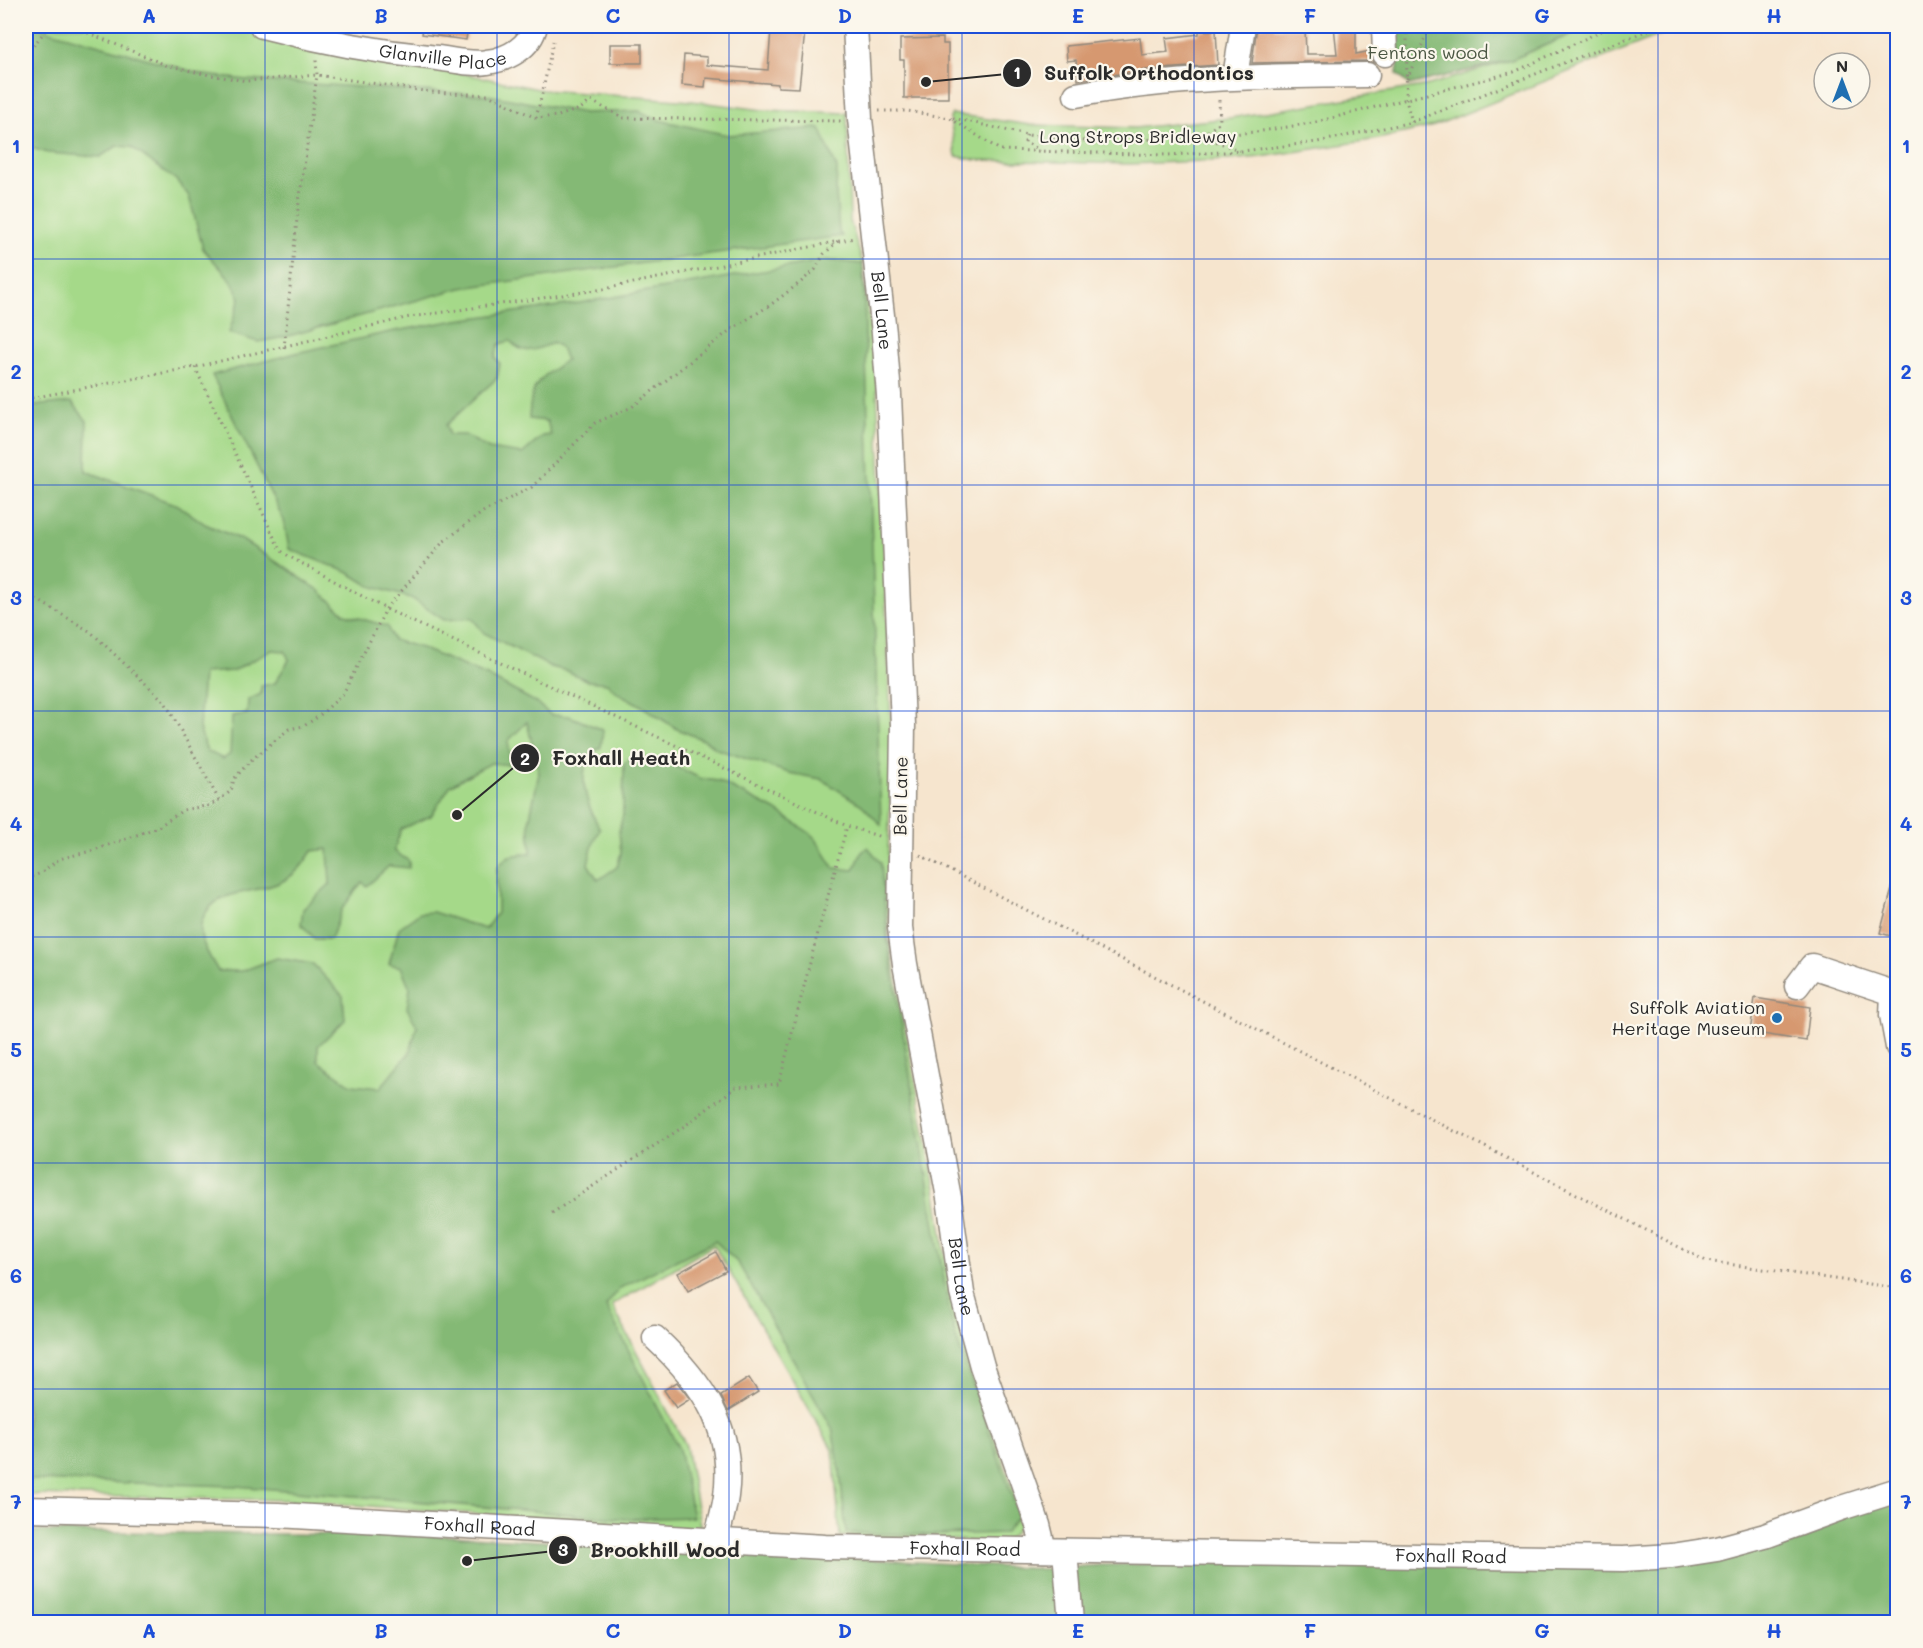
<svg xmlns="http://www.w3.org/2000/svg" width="1923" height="1648" viewBox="0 0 1923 1648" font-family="Mali,sans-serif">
<rect width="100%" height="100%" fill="#fbf7ec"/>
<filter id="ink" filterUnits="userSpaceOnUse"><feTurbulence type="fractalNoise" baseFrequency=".0167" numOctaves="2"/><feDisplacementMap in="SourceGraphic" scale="12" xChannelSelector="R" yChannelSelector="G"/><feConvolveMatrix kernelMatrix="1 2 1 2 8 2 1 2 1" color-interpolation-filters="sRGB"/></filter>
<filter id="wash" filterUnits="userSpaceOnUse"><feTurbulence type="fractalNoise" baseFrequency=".008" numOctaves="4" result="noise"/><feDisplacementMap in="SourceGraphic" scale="24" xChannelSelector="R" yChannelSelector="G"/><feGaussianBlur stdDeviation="1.35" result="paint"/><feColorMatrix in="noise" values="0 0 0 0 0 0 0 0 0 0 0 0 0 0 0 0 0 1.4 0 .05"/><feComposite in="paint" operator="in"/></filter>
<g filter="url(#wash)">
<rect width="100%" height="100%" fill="#f6e5ce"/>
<g fill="#a5d989" stroke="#68825a" stroke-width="1.5">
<path d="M26 26H252L316 43 543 90 691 101 763 110 847 113 850 221 863 264 877 389 892 749 887 880 889 938 936 1194 952 1303 971 1372 1020 1508C1023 1526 1017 1532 1003 1542L840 1536 833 1450 714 1245 612 1305 686 1446 701 1530 285 1500 26 1495Z"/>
<path d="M1590 26H1682L1434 126 1378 139 1261 157 1228 160 1129 164 976 160 956 156 950 118 952 114 1031 125 1135 128 1230 118 1429 85 1511 60Z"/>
</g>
<g fill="#84b975" stroke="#587250" stroke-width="1.5" fill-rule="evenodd">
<path d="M26 26H38L43 29 205 75 247 80 488 95 584 113 639 111 659 120 728 135 820 128 837 169 836 193 839 232 842 236 461 288 285 337 258 342 229 333 240 298 231 280 203 249 189 196 176 180 131 147 117 146 100 157 48 153 26 146Z"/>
<path d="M1397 26H1590L1511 60 1409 85 1397 74 1399 59Z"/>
<path d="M826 260 863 264 881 825 862 805 821 779 789 773 717 749 706 741 677 729 640 705 616 692 607 683 588 681 567 671 551 667 484 633 472 618 444 620 411 598 370 586 349 573 289 549 284 521 212 375 296 353 390 332 457 320 574 304ZM510 341C525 357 535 349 554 343L561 348 566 360C538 381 531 381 529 419L547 421 551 435 543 436 522 454 489 449 465 435H449L446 425 497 378 500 364 495 357 499 344Z"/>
<path d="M72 402 87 421 86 471 178 505 205 524 242 540 284 567 319 590 345 614 387 626 393 640 421 648 487 676 535 702 551 715 569 716 603 730 601 747C571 765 587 806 600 829L594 840 588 864 598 880 617 867 621 853 619 831 623 815 624 763 630 759 643 758 671 764 702 779 718 781 775 810 814 836 834 868 854 870 862 852 868 847 881 863 888 943 948 1304 956 1338 1017 1510V1518L1004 1533 936 1535 846 1533 840 1472 832 1428 738 1263 715 1241 620 1288 606 1306 679 1449 693 1517 626 1519 236 1486 26 1480V411L31 406ZM272 650 285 651 289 660 275 683 261 686V694L248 700 247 714 232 716 230 754 223 759 207 751 199 728 203 673 233 671ZM527 722 539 773 529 822 531 853 509 856 497 867V913L485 929 433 912 420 913 399 928 389 964 401 967 410 988 407 1008 417 1026 410 1052 380 1088 351 1085 318 1061V1046L345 1020 343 996 313 964 277 958 242 971H218C207 952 192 931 207 911 223 888 260 894 283 881 297 873 304 864 312 851L328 849 330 884 303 909 301 924 315 939H331L342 909 362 882 367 886 389 866 409 868V861L394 851 401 829 431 816 450 786 463 778 491 763 511 765 508 741Z"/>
<path d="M1897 1497V1622H26V1531L451 1536 1043 1569 1103 1565 1609 1554 1776 1537Z"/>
</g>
<g id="blocks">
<g fill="#d69870">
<path d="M423 26H468L466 40 422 34Z"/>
<path d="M1257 26H1275V28H1305L1306 54H1337L1334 26H1356V54L1371 51 1374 63 1367 61 1252 63Z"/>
<path d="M771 29 805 31 799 88 778 87V84L706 78 705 87 682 85 684 55 707 57V65L768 70Z"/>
<path d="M1216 30 1218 65 1146 70 1078 80 1076 60 1067 61 1066 46 1140 38 1142 55 1168 52 1166 38 1199 34V31Z"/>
<path d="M943 38V44H948V98H904V60H900V39Z"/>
<rect x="610" y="44" width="32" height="19"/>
<path d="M1893 885 1898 886V938L1880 933Z"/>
<path d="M1755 998 1810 1007 1806 1041 1750 1032Z"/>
<path d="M716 1252 726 1271 688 1291 678 1273Z"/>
<path d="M749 1378 758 1392 728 1411 721 1396Z"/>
<path d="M677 1382 690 1399 676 1408 664 1390Z"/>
</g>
</g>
</g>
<g filter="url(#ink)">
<use href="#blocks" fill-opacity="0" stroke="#90887c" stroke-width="1.5"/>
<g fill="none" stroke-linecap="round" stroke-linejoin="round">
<g stroke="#90887c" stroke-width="27">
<g id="minor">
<path id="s1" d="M262 26C319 41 378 52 437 58 453 60 472 65 487 62 509 59 530 47 535 26"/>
<path id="s2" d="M855 26 860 119 884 333 889 395 903 725 900 928 905 964 949 1198 962 1293 982 1366 1038 1525 1044 1550"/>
<path d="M1384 26 1385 54"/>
<path d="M1235 77 1243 26"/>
<path d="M1076 95C1172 77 1269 76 1367 75"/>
<path d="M1797 986 1812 966 1893 993 1892 1015 1898 1047"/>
<path d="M655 1338C702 1382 735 1428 726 1496 724 1511 719 1526 716 1541"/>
<path id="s3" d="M26 1509 278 1515 825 1547 1623 1559 1672 1556 1717 1549 1765 1536 1841 1508 1898 1490"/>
<path d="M1065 1551 1071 1622"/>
</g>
</g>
<g stroke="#90887c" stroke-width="3" stroke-dasharray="1.5 4.5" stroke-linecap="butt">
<path d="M71 26 166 65 204 74 247 81 317 75 431 92 488 95 536 118 558 116 580 109 591 101 624 118 842 121"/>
<path d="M1407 47V26"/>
<path d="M26 55 49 26"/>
<path d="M1407 56 1406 100 1412 122"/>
<path d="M1407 79 1430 26"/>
<path d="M1219 100 1220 122 1202 136 1241 151"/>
<path d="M879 111H907L950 118 1000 150 1168 155 1242 151 1317 142 1412 122 1659 26"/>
<path d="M536 118 543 90 553 41"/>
<path d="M953 118 1027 135 1086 141 1127 142 1179 136H1202L1256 132 1312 123 1514 72 1612 26"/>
<path d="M1027 135 1025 142 1040 150"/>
<path d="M284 348 298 209 317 75 316 60"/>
<path d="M195 367 280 550 290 557 386 609 847 826 881 837"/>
<path d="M26 399 195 367 410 317 604 289 854 238"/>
<path d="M26 593 91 632 165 702 219 800"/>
<path d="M920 855 1706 1261 1898 1288"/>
<path d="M26 879 41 873 59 859 91 851 123 840 158 827 183 810 211 805 219 800 231 791 234 779 250 761 289 729 304 726 319 716 343 694 386 609 443 542 483 512 532 487 595 423 632 407 733 328 769 306 801 282 815 270 824 254 838 241"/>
<path d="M552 1213 686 1125 736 1087 779 1084 813 951 847 826"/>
</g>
<use href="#minor" stroke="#fff" stroke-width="24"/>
</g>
</g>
<path fill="none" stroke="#1d4ed8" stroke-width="1.5" stroke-opacity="0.55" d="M265 26V1622M497 26V1622M729 26V1622M962 26V1622M1194 26V1622M1426 26V1622M1658 26V1622M26 259H1898M26 485H1898M26 711H1898M26 937H1898M26 1163H1898M26 1389H1898"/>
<circle fill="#1f6fb2" stroke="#fbf7ec" stroke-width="2" cx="1777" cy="1018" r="6"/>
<g text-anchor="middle" stroke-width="4.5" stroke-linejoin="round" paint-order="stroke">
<g font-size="18" fill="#2b2b2b" stroke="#fbf7ec">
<text dy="6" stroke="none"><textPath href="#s1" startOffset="184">Glanville Place</textPath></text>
<text x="1138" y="143">Long Strops Bridleway</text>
<text dy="6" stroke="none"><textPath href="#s2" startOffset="286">Bell Lane</textPath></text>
<text transform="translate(901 796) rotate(-89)" y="6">Bell Lane</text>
<text dy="6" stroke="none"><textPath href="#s2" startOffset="1258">Bell Lane</textPath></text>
<text dy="6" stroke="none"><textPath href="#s3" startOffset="454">Foxhall Road</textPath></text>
<text dy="6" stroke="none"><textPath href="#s3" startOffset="940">Foxhall Road</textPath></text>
<text dy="6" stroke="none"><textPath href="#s3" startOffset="1426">Foxhall Road</textPath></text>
</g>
<g font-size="18" fill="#4a5642" stroke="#fbf7ec">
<text x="1428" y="59">Fentons wood</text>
</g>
<g font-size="18" fill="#2b2b2b" stroke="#fbf7ec" text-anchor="end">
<text x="1765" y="1014">Suffolk Aviation<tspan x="1765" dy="21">Heritage Museum</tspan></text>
</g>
</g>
<path fill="none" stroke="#2b2b2b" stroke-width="2" d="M926 82L1017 73M457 815L525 758M467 1561L563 1550"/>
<g fill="#2b2b2b" stroke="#fbf7ec" stroke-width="2">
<circle cx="926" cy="82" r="6"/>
<circle cx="457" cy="815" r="6"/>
<circle cx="467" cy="1561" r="6"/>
<circle cx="1017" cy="73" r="15"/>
<circle cx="525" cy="758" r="15"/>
<circle cx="563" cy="1550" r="15"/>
</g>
<g font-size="18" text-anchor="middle" font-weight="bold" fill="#fff">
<text x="1017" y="79">1</text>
<text x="525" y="765">2</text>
<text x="563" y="1556">3</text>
</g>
<g font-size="20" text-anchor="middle" font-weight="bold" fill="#2b2b2b" stroke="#fbf7ec" stroke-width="4.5" stroke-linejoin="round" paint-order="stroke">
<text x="1149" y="80">Suffolk Orthodontics</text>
<text x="621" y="765">Foxhall Heath</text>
<text x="665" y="1557">Brookhill Wood</text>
</g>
<rect width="1923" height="1648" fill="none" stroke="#fbf7ec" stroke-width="66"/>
<g transform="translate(1842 81)"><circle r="28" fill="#fbf7ec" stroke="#a8a59f" stroke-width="1.5"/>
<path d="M0-4.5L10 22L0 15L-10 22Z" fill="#1f6fb2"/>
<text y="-9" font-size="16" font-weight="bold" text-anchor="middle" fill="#2b2b2b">N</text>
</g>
<rect x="33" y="33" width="1857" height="1582" fill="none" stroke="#1d4ed8" stroke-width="2"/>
<g font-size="20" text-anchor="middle" font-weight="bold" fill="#1d4ed8">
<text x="149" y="23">A</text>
<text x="381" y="23">B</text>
<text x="613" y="23">C</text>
<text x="845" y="23">D</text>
<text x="1078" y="23">E</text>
<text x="1310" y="23">F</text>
<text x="1542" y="23">G</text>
<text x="1774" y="23">H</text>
<text x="16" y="153">1</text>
<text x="1906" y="153">1</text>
<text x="16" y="379">2</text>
<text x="1906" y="379">2</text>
<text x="16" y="605">3</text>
<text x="1906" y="605">3</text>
<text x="16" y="831">4</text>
<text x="1906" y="831">4</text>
<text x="16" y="1057">5</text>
<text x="1906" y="1057">5</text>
<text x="16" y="1283">6</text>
<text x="1906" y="1283">6</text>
<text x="16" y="1509">7</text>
<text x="1906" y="1509">7</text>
<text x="149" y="1638">A</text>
<text x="381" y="1638">B</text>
<text x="613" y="1638">C</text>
<text x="845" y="1638">D</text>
<text x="1078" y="1638">E</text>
<text x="1310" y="1638">F</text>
<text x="1542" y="1638">G</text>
<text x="1774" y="1638">H</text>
</g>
</svg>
